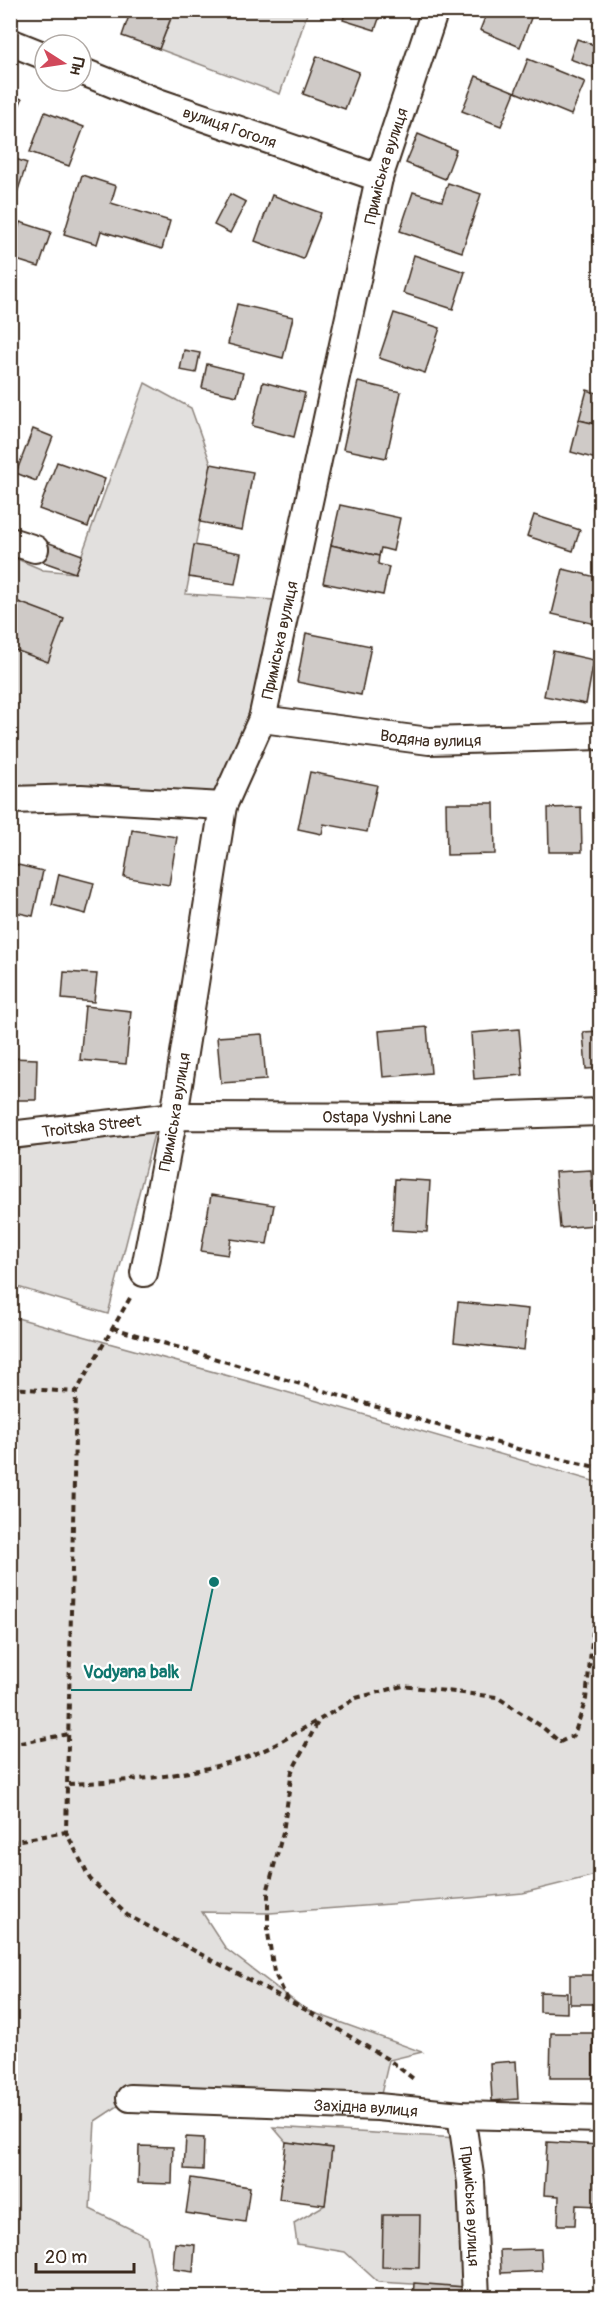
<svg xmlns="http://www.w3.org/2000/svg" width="611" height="2308" viewBox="0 0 611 2308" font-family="Pangolin,sans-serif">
<rect width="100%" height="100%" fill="#fff"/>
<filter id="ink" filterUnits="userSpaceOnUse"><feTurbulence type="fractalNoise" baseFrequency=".0167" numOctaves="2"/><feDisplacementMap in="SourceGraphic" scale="12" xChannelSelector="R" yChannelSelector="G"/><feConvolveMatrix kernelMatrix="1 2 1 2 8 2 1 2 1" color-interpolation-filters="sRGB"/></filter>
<g filter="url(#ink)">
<g fill="#e2e0de" stroke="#8e857e" stroke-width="1.5">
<path d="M174 11H308L280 94 159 49Z"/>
<path d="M145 383 191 408 211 464 186 594 274 600 253 715 214 798 11 790 10 556 43 570 75 573Z"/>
<path d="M155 1130 108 1314 11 1285 10 1150Z"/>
<path d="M10 1316 269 1387 600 1483V1874L523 1893 471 1898 270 1913 202 1912 226 1949 306 2010 422 2052 389 2060 378 2107 130 2098 95 2121 90 2209 147 2237 159 2297H11Z"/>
<path d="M273 2127 458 2138 464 2287 378 2282 345 2252 297 2244 294 2223 325 2205 332 2148 286 2142Z"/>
</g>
<g fill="#cfcac7" stroke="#3b2a1e" stroke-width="1.5">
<path d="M62 10H77L75 15Z"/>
<path d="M131 10H174L159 49 122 36Z"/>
<path d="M346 10H382L375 30 343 20Z"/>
<path d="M488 10H534L520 47 480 30Z"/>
<path d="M577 39 600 47V70L570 59Z"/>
<path d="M317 56 359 72 345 109 303 94Z"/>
<path d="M528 59 585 82 571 115 515 92Z"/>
<path d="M476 76 515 92 501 126 462 111Z"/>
<path d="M10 95 22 99 10 130Z"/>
<path d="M45 112 84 127 69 166 30 152Z"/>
<path d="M418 134 456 150 445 179 406 163Z"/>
<path d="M10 157 27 163 16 196 10 194Z"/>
<path d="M82 175 116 186 111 203 170 221 162 249 101 231 97 244 64 234Z"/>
<path d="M448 183 481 194 462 252 400 231 413 192 442 201Z"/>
<path d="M230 194 246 202 230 233 214 225Z"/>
<path d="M272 195 321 213 303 259 255 241Z"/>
<path d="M20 222 51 232 39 267 10 258Z"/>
<path d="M414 255 465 272 453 309 403 293Z"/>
<path d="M237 304 293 317 283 358 228 344Z"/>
<path d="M394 313 440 328 425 373 379 358Z"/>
<path d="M184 350 200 353 196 373 180 370Z"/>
<path d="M207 364 243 373 237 396 202 388Z"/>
<path d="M263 382 305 393 294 437 252 426Z"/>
<path d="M358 382 401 392 386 458 343 449Z"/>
<path d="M587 390 600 394V425L579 420Z"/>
<path d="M579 420 600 425V460L571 452Z"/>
<path d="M33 429 53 437 36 481 16 473Z"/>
<path d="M10 445 17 448 10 465Z"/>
<path d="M57 462 105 479 88 527 39 509Z"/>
<path d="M211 464 253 472 242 530 200 522Z"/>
<path d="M340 505 400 518 393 551 381 548 379 556 331 545Z"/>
<path d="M534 515 580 530 573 551 527 536Z"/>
<path d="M44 541 82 555 75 573 38 560Z"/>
<path d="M194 545 241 553 235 584 189 577Z"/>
<path d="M331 545 379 556 378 564 389 567 383 595 323 583Z"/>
<path d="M563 569 600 578V625L552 614Z"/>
<path d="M16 601 64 619 48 662 10 648V616Z"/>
<path d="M306 633 371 646 361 695 297 682Z"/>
<path d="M553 651 594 660 586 704 544 696Z"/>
<path d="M310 772 377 785 367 832 324 824 322 834 298 829Z"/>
<path d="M446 803H494L495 854 447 855Z"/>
<path d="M581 807 582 852H549L548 808Z"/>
<path d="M132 830 177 837 169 885 124 877Z"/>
<path d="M10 863 43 871 33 916 10 911Z"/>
<path d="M59 874 94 883 86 914 52 905Z"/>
<path d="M64 972 97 974 94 1002 62 999Z"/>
<path d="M85 1006 131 1011 126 1064 80 1060Z"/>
<path d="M427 1027 431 1073 383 1077 379 1031Z"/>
<path d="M519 1029 523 1075 474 1079 471 1033Z"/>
<path d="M600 1031V1068L586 1069 583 1032Z"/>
<path d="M262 1034 266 1080 221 1083 217 1037Z"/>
<path d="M10 1058 37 1059 36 1100H10Z"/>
<path d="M591 1170 595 1225 560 1228 555 1172Z"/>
<path d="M395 1179 430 1181 427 1232 392 1230Z"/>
<path d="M211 1195 274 1205 267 1244 231 1239 228 1255 201 1251Z"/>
<path d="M458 1302 528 1309 524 1350 454 1342Z"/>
<rect x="570" y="1975" width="30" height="29"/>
<path d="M540 1992 567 1993V2013L540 2012Z"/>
<path d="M551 2033H593V2078H550Z"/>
<path d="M516 2061 518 2099 492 2101 490 2063Z"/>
<path d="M186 2137 204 2138 203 2170 184 2169Z"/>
<path d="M286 2142 332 2148 325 2205 279 2199Z"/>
<path d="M547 2142 600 2145V2206L576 2205 575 2225H558L559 2196 544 2195Z"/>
<path d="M139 2146 173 2147 172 2184 138 2183Z"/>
<path d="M191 2178 250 2187 245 2222 186 2213Z"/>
<path d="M383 2215H420L419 2268 382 2267Z"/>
<rect x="598" y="2221" width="2" height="36"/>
<path d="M175 2243 195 2245 193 2272 173 2269Z"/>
<path d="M541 2249 542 2271 501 2273 500 2250Z"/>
<path d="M414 2283 464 2287 463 2298H413Z"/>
</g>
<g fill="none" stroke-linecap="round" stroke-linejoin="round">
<g stroke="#3b2a1e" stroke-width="30">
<g id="minor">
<path d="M10 42 45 56"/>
<path id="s1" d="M81 71 158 102 379 178"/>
<path d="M10 541 35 549"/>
<path id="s2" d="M262 719 429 741 600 736"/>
<path d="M10 800 81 798 223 806"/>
<path id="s3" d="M10 1135 174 1116 452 1117 600 1112"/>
<path id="s4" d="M144 1273 174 1116 223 806 262 719 379 178 435 10"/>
<path id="s5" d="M130 2098 378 2107 461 2115 600 2119"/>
<path id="s6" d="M461 2115 471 2182 476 2298"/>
</g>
</g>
<g stroke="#3b2a1e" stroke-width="4" stroke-dasharray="6 4.5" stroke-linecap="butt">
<path d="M130 1298 76 1392 66 1832 90 1879 127 1915 306 2010 389 2060 415 2080"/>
<path d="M113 1328 521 1450 600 1468"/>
<path d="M10 1388 76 1392"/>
<path d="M10 1745 69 1734"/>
<path d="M68 1784C132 1781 199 1776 260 1752 279 1744 298 1731 317 1721"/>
<path d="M10 1842 66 1832"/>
<path d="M288 2000 274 1972 268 1933V1889L283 1832 292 1771 319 1720 356 1698 403 1686 497 1697 541 1726 560 1742 574 1735 586 1699 593 1631 600 1591"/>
</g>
<use href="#minor" stroke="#fff" stroke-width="26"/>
</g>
</g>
<g text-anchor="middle" stroke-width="4.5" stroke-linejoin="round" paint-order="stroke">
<g font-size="16" fill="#3b2a1e" stroke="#fff">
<text dy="6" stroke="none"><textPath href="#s1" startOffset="159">вулиця Гоголя</textPath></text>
<text dy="6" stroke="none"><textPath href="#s4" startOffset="1136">Приміська вулиця</textPath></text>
<text dy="6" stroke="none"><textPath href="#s4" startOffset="650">Приміська вулиця</textPath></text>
<text dy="6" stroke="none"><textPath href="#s2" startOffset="170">Водяна вулиця</textPath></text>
<text dy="6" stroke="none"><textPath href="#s4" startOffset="164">Приміська вулиця</textPath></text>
<text dy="6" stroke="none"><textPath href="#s3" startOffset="378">Ostapa Vyshni Lane</textPath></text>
<text dy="6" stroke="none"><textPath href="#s3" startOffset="82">Troitska Street</textPath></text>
<text dy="6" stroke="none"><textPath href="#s5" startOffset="236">Західна вулиця</textPath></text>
<text dy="6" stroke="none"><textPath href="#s6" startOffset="92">Приміська вулиця</textPath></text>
</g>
</g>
<path fill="none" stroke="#0f766e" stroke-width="2" d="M214 1582L191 1690H71"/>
<circle fill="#0f766e" stroke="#fff" stroke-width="2" cx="214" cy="1582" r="6"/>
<g font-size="18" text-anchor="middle" font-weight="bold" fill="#0f766e" stroke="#fff" stroke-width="4.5" stroke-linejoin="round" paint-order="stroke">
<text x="131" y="1678">Vodyana balk</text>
</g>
<rect width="611" height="2308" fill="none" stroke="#fff" stroke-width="36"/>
<rect x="18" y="18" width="575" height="2272" fill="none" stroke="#3b2a1e" stroke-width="2" filter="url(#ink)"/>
<g transform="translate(63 63) rotate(102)"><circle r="28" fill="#ffffff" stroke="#b1aaa5" stroke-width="1.5"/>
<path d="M0-4.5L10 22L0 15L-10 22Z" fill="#d1495b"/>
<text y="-9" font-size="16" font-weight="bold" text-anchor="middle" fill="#3b2a1e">Пн</text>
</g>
<path d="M36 2263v9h98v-9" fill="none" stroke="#3b2a1e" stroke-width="3"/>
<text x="45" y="2263" font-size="18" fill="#3b2a1e" stroke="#ffffff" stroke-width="4.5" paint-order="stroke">20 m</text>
</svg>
